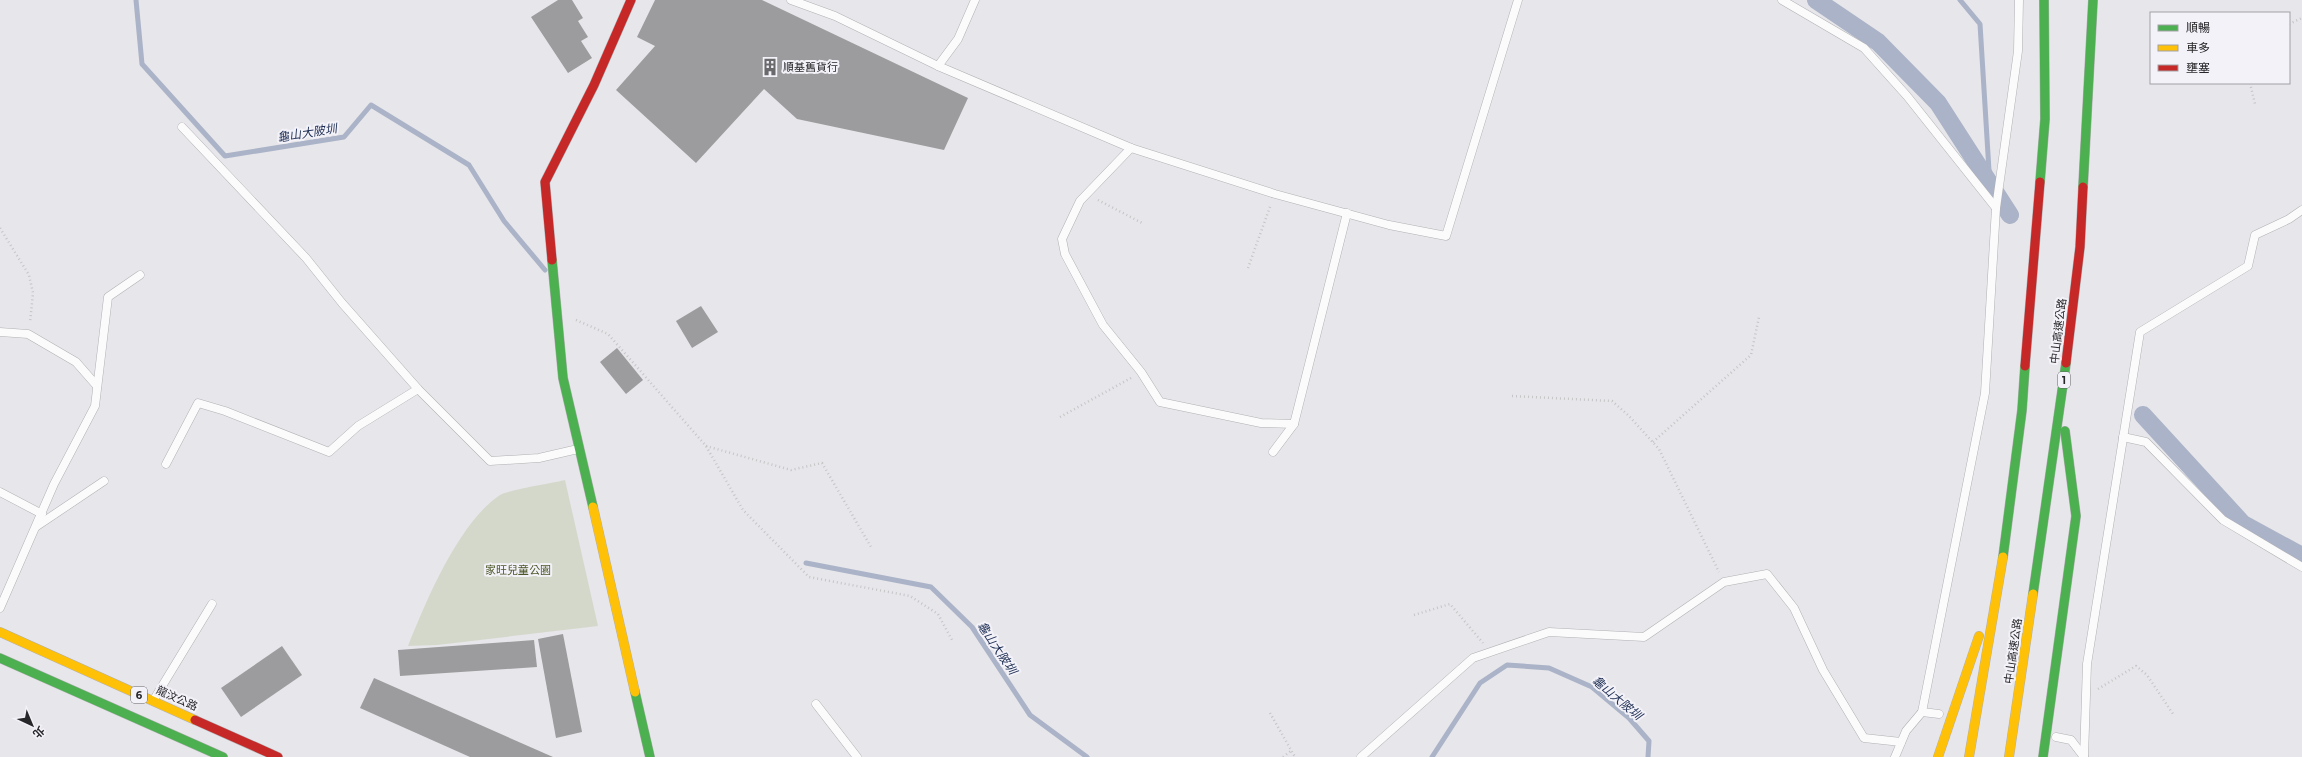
<svg xmlns="http://www.w3.org/2000/svg" width="2302" height="757" viewBox="0 0 2302 757" font-family="Montserrat,'Noto Sans TC',sans-serif">
<rect width="100%" height="100%" fill="#e7e6ea"/>
<path fill="#d4d8cb" d="M565 480 598 626 437 645 408 646C426 601 459 522 500 495 508 490 553 483 565 480Z"/>
<g fill="none" stroke-linecap="round" stroke-linejoin="round">
<g stroke="#aab3c7" stroke-width="5">
<path d="M136 0 142 64 225 156 344 137 371 105 469 165 504 221 545 270"/>
<path d="M1960 0 1980 24 1990 187"/>
<path d="M806 563 931 587 972 627 1030 715 1087 757"/>
<path d="M1432 757 1480 683 1507 665 1549 668 1592 687 1629 718 1649 741 1648 757"/>
</g>
<g stroke="#aab3c7" stroke-width="18">
<path d="M1816 0 1878 42 1938 103 2010 215"/>
<path d="M2143 415 2243 524 2302 556"/>
</g>
</g>
<g fill="#9c9c9e">
<path d="M558 0H572L583 18 578 21 588 37 581 41 592 58 568 73 531 17Z"/>
<path d="M655 0H762L968 98 944 150 797 119 764 89 696 163 616 90 655 46 637 37Z"/>
<path d="M701 306 718 332 692 348 676 321Z"/>
<path d="M617 348 643 380 626 394 600 362Z"/>
<path d="M563 634 582 732 556 738 538 639Z"/>
<path d="M534 640 537 667 400 676 398 650Z"/>
<path d="M282 646 302 675 241 717 221 688Z"/>
<path d="M374 678 553 757H470L360 708Z"/>
</g>
<g fill="none" stroke-linecap="round" stroke-linejoin="round">
<g stroke="#b1b0b3" stroke-width="9">
<g id="lane">
<path d="M791 0 835 16 938 66 1131 148 1275 194 1389 225 1446 236 1518 0"/>
<path d="M1782 0 1864 48 1907 96 1996 208 1985 393 1922 712"/>
<path d="M938 66 958 39 975 0"/>
<path d="M182 127 306 258 342 303 418 389 490 461 539 458 578 449"/>
<path d="M1131 148 1080 201 1062 239 1065 254 1103 325 1141 372 1160 402 1261 423 1294 424 1347 213"/>
<path d="M1996 208 2018 51 2019 0"/>
<path d="M0 332 28 334 76 362 97 386"/>
<path d="M2123 437 2146 442 2223 520 2302 567"/>
<path d="M1273 452 1294 424"/>
<path d="M166 464 198 403 225 411 329 452 358 426 418 389"/>
<path d="M0 492 42 514"/>
<path d="M37 526 104 481"/>
<path d="M0 608 54 484 95 406 108 297 140 275"/>
<path d="M153 701 212 604"/>
<path d="M816 704 857 757"/>
<path d="M2056 737 2071 740 2084 757"/>
<path d="M1361 757 1473 658 1549 632 1644 637 1724 582 1767 574 1794 608 1823 670 1864 738 1901 742"/>
<path d="M1895 757 1906 731 1922 712 1939 714"/>
<path d="M2084 757 2087 664 2140 332 2248 266 2255 235 2289 219 2302 210"/>
</g>
</g>
<g stroke="#b1b0b3" stroke-width="10">
<g id="fast">
<path d="M2040 182 2045 119 2044 0"/>
<path d="M2083 187 2093 0"/>
<path d="M552 260 563 378 593 507"/>
<path d="M2003 557 2022 410 2025 366"/>
<path d="M2033 594 2066 363"/>
<path d="M0 658 223 757"/>
<path d="M635 692 650 757"/>
<path d="M2043 757 2076 516 2065 431"/>
</g>
</g>
<g stroke="#b1b0b3" stroke-width="10">
<g id="slow">
<path d="M593 507 635 692"/>
<path d="M0 632 195 720"/>
<path d="M1938 757 1979 636"/>
<path d="M1969 757 2003 557"/>
<path d="M2009 757 2033 594"/>
</g>
</g>
<g stroke="#b1b0b3" stroke-width="10">
<g id="jam">
<path d="M552 260 545 182 594 85 631 0"/>
<path d="M2066 363 2080 247 2083 187"/>
<path d="M2025 366 2040 182"/>
<path d="M195 720 278 757"/>
</g>
</g>
<g stroke="#c5c5c6" stroke-width="2.5" stroke-dasharray="1 3" stroke-linecap="butt">
<path d="M2289 24 2302 18"/>
<path d="M2250 83 2255 104"/>
<path d="M1098 200 1144 224"/>
<path d="M0 228 29 275 33 293 30 323"/>
<path d="M1248 268 1271 204"/>
<path d="M576 320 608 334 706 446 743 510 809 577 910 596 938 614 952 640"/>
<path d="M1512 396 1612 401 1628 415 1659 449 1719 572"/>
<path d="M1060 417 1131 378"/>
<path d="M1653 442 1751 355 1759 317"/>
<path d="M706 446 791 470 822 463 871 547"/>
<path d="M1414 615 1450 604 1483 643"/>
<path d="M2098 689 2136 666 2147 675 2173 714"/>
<path d="M1270 713 1295 757"/>
<path d="M1283 757 1291 751"/>
</g>
<use href="#lane" stroke="#fbfbfc" stroke-width="8"/>
<use href="#fast" stroke="#4caf50" stroke-width="9"/>
<use href="#slow" stroke="#ffc107" stroke-width="9"/>
<use href="#jam" stroke="#c62828" stroke-width="9"/>
</g>
<defs>
<g id="building-bare" transform="scale(1.38)"><path d="M-4-6H4V6H1V3H-1V6H-4ZM-2.5-4.3h1.7v1.8h-1.7ZM.8-4.3h1.7v1.8H.8ZM-2.5-1h1.7V.8h-1.7ZM.8-1h1.7V.8H.8Z" fill="#6a6a6d" stroke="#f4f2f9" stroke-width="2.5" paint-order="stroke"/></g>
</defs>
<g fill-rule="evenodd">
<use href="#building-bare" x="770" y="67"/>
</g>
<g text-anchor="middle" stroke-width="4" stroke-linejoin="round" paint-order="stroke">
<g fill="#f4f2f9" stroke="#646467" stroke-width="1">
<rect x="2058" y="372" width="12" height="16" rx="3"/>
<rect x="131" y="687" width="16" height="16" rx="3"/>
</g>
<g font-size="10" font-weight="bold" fill="#272729">
<text x="2064" y="384">1</text>
<text x="139" y="699">6</text>
</g>
<g font-size="11" fill="#272729" stroke="#f4f2f9" text-anchor="start">
<text x="783" y="71">順基舊貨行</text>
</g>
<g font-size="11" fill="#272729" stroke="#f4f2f9">
<text transform="translate(2058 331) rotate(-83)" y="4">中山高速公路</text>
<text transform="translate(2013 651) rotate(-82)" y="4">中山高速公路</text>
<text transform="translate(177 698) rotate(24)" y="4">龍汶公路</text>
</g>
<g font-size="11" fill="#4b5728" stroke="#f4f2f9">
<text x="518" y="574">家旺兒童公園</text>
</g>
<g font-size="12" font-style="italic" fill="#1c2d52" stroke="#f4f2f9">
<text transform="translate(307 133) rotate(-9)" y="4">龜山大陂圳</text>
<text transform="translate(997 648) rotate(56)" y="4">龜山大陂圳</text>
<text transform="translate(1617 698) rotate(40)" y="4">龜山大陂圳</text>
</g>
</g>
<rect x="2150" y="12" width="140" height="72" fill="#f4f2f9" stroke="#a2a1a6"/>
<rect x="2158" y="25" width="20" height="6" fill="#4caf50" stroke="#a2a1a6"/>
<text x="2186" y="32" font-size="12" fill="#272729">順暢</text>
<rect x="2158" y="45" width="20" height="6" fill="#ffc107" stroke="#a2a1a6"/>
<text x="2186" y="52" font-size="12" fill="#272729">車多</text>
<rect x="2158" y="65" width="20" height="6" fill="#c62828" stroke="#a2a1a6"/>
<text x="2186" y="72" font-size="12" fill="#272729">壅塞</text>
<g transform="translate(32 725) rotate(136)" stroke="#f4f2f9" stroke-width="3" paint-order="stroke">
<path d="M0-3L7 15L0 10L-7 15Z" fill="#272729"/>
<text y="-6" font-size="11" font-weight="bold" text-anchor="middle" fill="#272729">北</text>
</g>
</svg>
